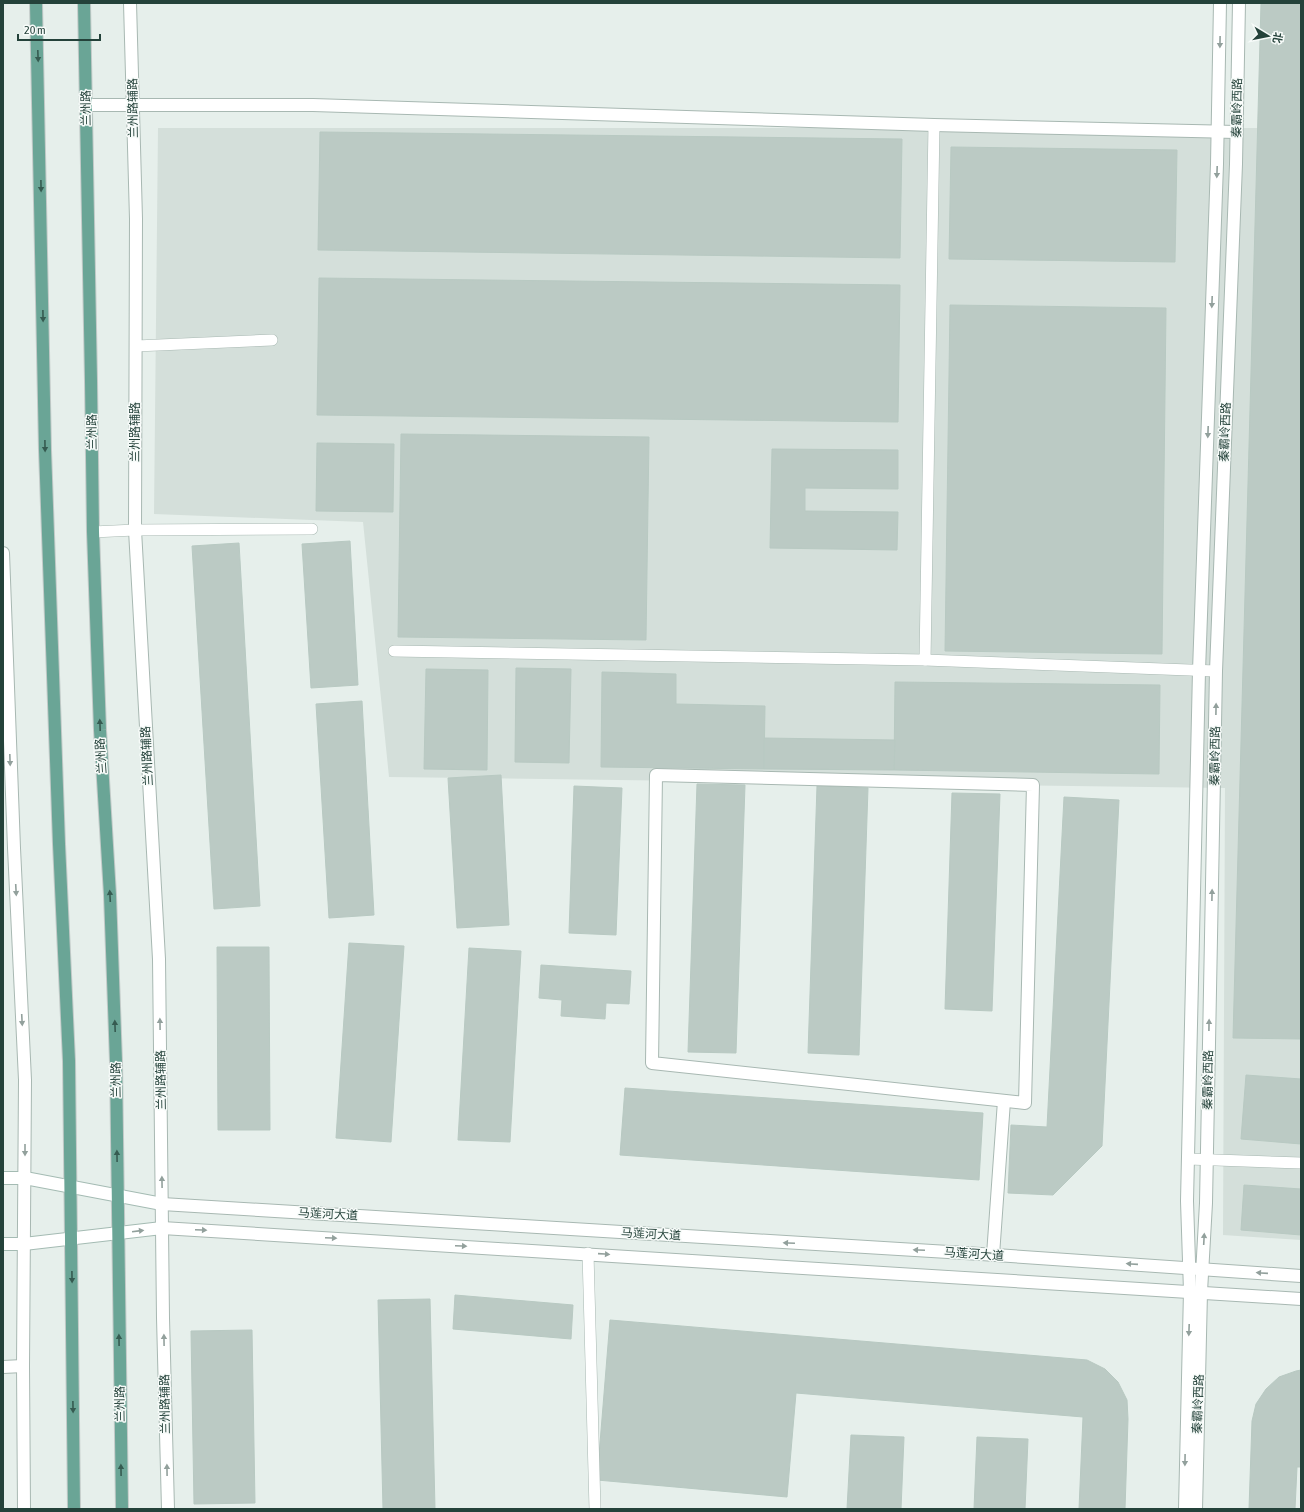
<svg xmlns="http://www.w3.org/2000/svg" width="1304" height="1512" viewBox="0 0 1304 1512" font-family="'Asap Condensed','Noto Sans SC',sans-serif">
<rect width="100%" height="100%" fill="#e6efeb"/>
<path fill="#d4dfda" d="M1301 3V1240L1223 1235 1225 788 389 777 363 522 154 514 158 128H1262Z"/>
<g fill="#bbcac4" stroke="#b8c9c2">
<path d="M1261 3H1301V1039L1233 1038Z"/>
<path d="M320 132 902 139 900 258 318 250Z"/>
<path d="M951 147 1177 150 1175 262 949 259Z"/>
<path d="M319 278 900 285 898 422 317 415Z"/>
<path d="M950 305 1166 308 1162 654 945 651Z"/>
<path d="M401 434 649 437 646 640 398 637Z"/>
<path d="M317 443 394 444 393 512 316 511Z"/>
<path d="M772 449 898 450V489L805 488V511L898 512 897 550 770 548Z"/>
<path d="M350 541 358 685 311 688 302 544Z"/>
<path d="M239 543 260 906 214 909 192 546Z"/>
<path d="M516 668 571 669 569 763 515 762Z"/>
<path d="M426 669 488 670 487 770 424 769Z"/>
<path d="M602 672 676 674V704L765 706 764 769 601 767Z"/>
<path d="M895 682 1160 685 1159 774 894 770Z"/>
<path d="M362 701 374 915 329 918 316 704Z"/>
<path d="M764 738 895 740 894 770 764 769Z"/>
<path d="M501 775 509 925 457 928 448 778Z"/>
<path d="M697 784 745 785 736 1053 688 1052Z"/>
<path d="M574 786 622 788 616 935 569 933Z"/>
<path d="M817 786 868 788 859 1055 808 1053Z"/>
<path d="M952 793 1000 794 992 1011 945 1009Z"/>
<path d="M1064 797 1119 800 1102 1146 1053 1195 1008 1193 1011 1125 1047 1127Z"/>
<path d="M349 943 404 946 391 1142 336 1138Z"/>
<path d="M217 947H269L270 1130H218Z"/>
<path d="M469 948 521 951 510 1142 458 1140Z"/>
<path d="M541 965 631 971 629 1004 606 1003 605 1019 561 1016 562 1000 539 998Z"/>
<path d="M1246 1075 1301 1079V1144L1241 1139Z"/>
<path d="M625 1088 983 1113 979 1180 620 1155Z"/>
<path d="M1244 1185 1301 1189V1235L1241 1230Z"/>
<path d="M455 1295 573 1305 571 1339 453 1329Z"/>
<path d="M430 1299 435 1509H383L378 1300Z"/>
<path d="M610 1320 1087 1360 1105 1369 1118 1382 1127 1400 1128 1419 1125 1509H1079L1083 1417 796 1393 787 1497 597 1480Z"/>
<path d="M252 1330 255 1503 194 1504 191 1331Z"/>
<path d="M1301 1370V1467H1297L1295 1509H1249L1252 1421 1256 1404 1266 1389 1279 1377 1296 1371Z"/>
<path d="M851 1435 904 1437 901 1509H847Z"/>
<path d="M977 1437 1028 1439 1025 1509H974Z"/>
</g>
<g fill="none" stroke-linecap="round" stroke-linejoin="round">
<g stroke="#a8b8b2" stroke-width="12">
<g id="service">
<path d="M136 346 272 340"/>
<path d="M93 532 135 530 312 529"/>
<path d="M394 651 925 660 1216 671"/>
<path d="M925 660 934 125"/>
<path d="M1188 1159 1301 1163"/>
<path d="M588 1253 595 1509"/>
</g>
</g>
<g stroke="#a8b8b2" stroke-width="14">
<g id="minor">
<path d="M86 105H313L934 125 1236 132"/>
<path d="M656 775 1033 785 1025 1103 652 1063Z"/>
<path d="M993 1255 1004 1101"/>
<path d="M3 1367 23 1366"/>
</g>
</g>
<g stroke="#a8b8b2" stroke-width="14">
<g id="tertiary">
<path d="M130 3 136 219 135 530 159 959 163 1318 168 1509"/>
<path d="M3 553 14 848 25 1080 23 1366 24 1509"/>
<path d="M162 1204 981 1254 1301 1276"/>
<path d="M162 1228 1301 1299"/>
<path d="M1185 1509 1190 1291 1187 1201 1199 671 1217 164 1220 3"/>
<path d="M1196 1509 1201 1292 1206 1203 1216 671 1236 164 1239 3"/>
</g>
</g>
<g stroke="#a4bbb3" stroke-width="14">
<g id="secondary">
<path d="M3 1178H25L162 1204"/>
<path d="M3 1244H24L162 1228"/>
</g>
</g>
<g stroke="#c2cac8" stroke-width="14">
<g id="primary">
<path d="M36 3 45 450 59 844 69 1061 74 1509"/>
<path d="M84 3 91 381 93 532 100 730 110 895 116 1062 122 1509"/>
</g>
</g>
<use href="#service" stroke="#fff" stroke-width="11"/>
<use href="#minor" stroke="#fff" stroke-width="12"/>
<use href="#tertiary" stroke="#fff" stroke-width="12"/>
<use href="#secondary" stroke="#fff" stroke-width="12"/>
<use href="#primary" stroke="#6aa596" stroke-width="12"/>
</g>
<defs><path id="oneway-solid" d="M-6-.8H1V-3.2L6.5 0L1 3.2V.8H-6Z"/></defs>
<g fill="#92a09c">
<use href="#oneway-solid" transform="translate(1220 42) rotate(91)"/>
<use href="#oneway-solid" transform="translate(1217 172) rotate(92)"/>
<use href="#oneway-solid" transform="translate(1212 302) rotate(92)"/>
<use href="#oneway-solid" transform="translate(1208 432) rotate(92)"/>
<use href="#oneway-solid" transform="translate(1216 709) rotate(-89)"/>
<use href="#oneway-solid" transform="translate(10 760) rotate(88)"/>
<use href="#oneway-solid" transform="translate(16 890) rotate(87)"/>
<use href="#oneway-solid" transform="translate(1212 895) rotate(-89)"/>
<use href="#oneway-solid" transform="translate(22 1020) rotate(87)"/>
<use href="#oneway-solid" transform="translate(160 1024) rotate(-91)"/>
<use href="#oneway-solid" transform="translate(1209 1025) rotate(-89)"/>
<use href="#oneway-solid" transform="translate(25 1150) rotate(90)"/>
<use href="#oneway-solid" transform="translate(162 1182) rotate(-91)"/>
<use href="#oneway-solid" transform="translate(201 1230) rotate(3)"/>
<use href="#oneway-solid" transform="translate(138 1231) rotate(-7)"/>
<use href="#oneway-solid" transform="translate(331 1238) rotate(3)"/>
<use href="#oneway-solid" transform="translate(1204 1239) rotate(-87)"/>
<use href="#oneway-solid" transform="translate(789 1243) rotate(-177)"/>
<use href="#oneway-solid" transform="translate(461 1246) rotate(3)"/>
<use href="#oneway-solid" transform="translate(919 1250) rotate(-177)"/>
<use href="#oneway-solid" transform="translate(604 1254) rotate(4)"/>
<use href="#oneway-solid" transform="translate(1132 1264) rotate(-176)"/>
<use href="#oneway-solid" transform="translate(1262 1273) rotate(-176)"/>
<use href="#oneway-solid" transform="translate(1189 1330) rotate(92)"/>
<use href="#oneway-solid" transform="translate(164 1340) rotate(-91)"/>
<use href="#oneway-solid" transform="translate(1185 1460) rotate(91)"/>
<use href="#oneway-solid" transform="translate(167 1470) rotate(-91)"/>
</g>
<g fill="#365b51">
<use href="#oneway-solid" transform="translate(38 56) rotate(88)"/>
<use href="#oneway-solid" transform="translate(41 186) rotate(89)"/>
<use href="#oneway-solid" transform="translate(43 316) rotate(89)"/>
<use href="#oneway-solid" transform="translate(45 446) rotate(89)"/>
<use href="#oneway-solid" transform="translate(100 725) rotate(-92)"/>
<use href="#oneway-solid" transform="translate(110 896) rotate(-93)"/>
<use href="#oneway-solid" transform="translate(115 1026) rotate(-92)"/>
<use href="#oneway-solid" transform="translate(117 1156) rotate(-91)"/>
<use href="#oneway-solid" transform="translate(72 1277) rotate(89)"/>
<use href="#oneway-solid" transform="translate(119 1340) rotate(-91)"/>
<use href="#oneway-solid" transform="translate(73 1407) rotate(89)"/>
<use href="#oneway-solid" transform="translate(121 1470) rotate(-91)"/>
</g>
<g text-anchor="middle" stroke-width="3" stroke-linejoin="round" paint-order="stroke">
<g font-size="12" fill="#24423a" stroke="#f7fbf9">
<text transform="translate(86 108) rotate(-91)" y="4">兰州路</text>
<text transform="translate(133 108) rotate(-91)" y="4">兰州路辅路</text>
<text transform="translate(1237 108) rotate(-89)" y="4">秦霸岭西路</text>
<text transform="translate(92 432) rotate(-91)" y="4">兰州路</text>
<text transform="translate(135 432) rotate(-90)" y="4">兰州路辅路</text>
<text transform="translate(1225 432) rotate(-88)" y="4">秦霸岭西路</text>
<text transform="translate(101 756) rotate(-94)" y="4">兰州路</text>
<text transform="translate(147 756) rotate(-93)" y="4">兰州路辅路</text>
<text transform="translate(1215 756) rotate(-89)" y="4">秦霸岭西路</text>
<text transform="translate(116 1080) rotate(-91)" y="4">兰州路</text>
<text transform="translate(161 1080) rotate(-91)" y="4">兰州路辅路</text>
<text transform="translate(1208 1080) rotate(-89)" y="4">秦霸岭西路</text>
<text transform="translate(328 1214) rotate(3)" y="4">马莲河大道</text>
<text transform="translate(651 1234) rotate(3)" y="4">马莲河大道</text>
<text transform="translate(974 1254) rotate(4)" y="4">马莲河大道</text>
<text transform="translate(120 1404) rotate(-91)" y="4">兰州路</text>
<text transform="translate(165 1404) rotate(-91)" y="4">兰州路辅路</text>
<text transform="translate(1198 1404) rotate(-88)" y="4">秦霸岭西路</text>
</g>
</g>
<rect width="1304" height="1512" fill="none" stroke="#24423a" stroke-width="8"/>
<g transform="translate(1268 36) rotate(100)" stroke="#f7fbf9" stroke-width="3" paint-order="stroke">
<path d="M0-3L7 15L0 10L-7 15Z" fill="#24423a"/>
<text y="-6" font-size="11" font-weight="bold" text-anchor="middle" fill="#24423a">北</text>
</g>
<path d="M18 34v6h82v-6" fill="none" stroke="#24423a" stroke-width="2"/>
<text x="24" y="34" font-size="12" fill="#24423a" stroke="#f7fbf9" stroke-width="3" paint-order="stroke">20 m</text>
</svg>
